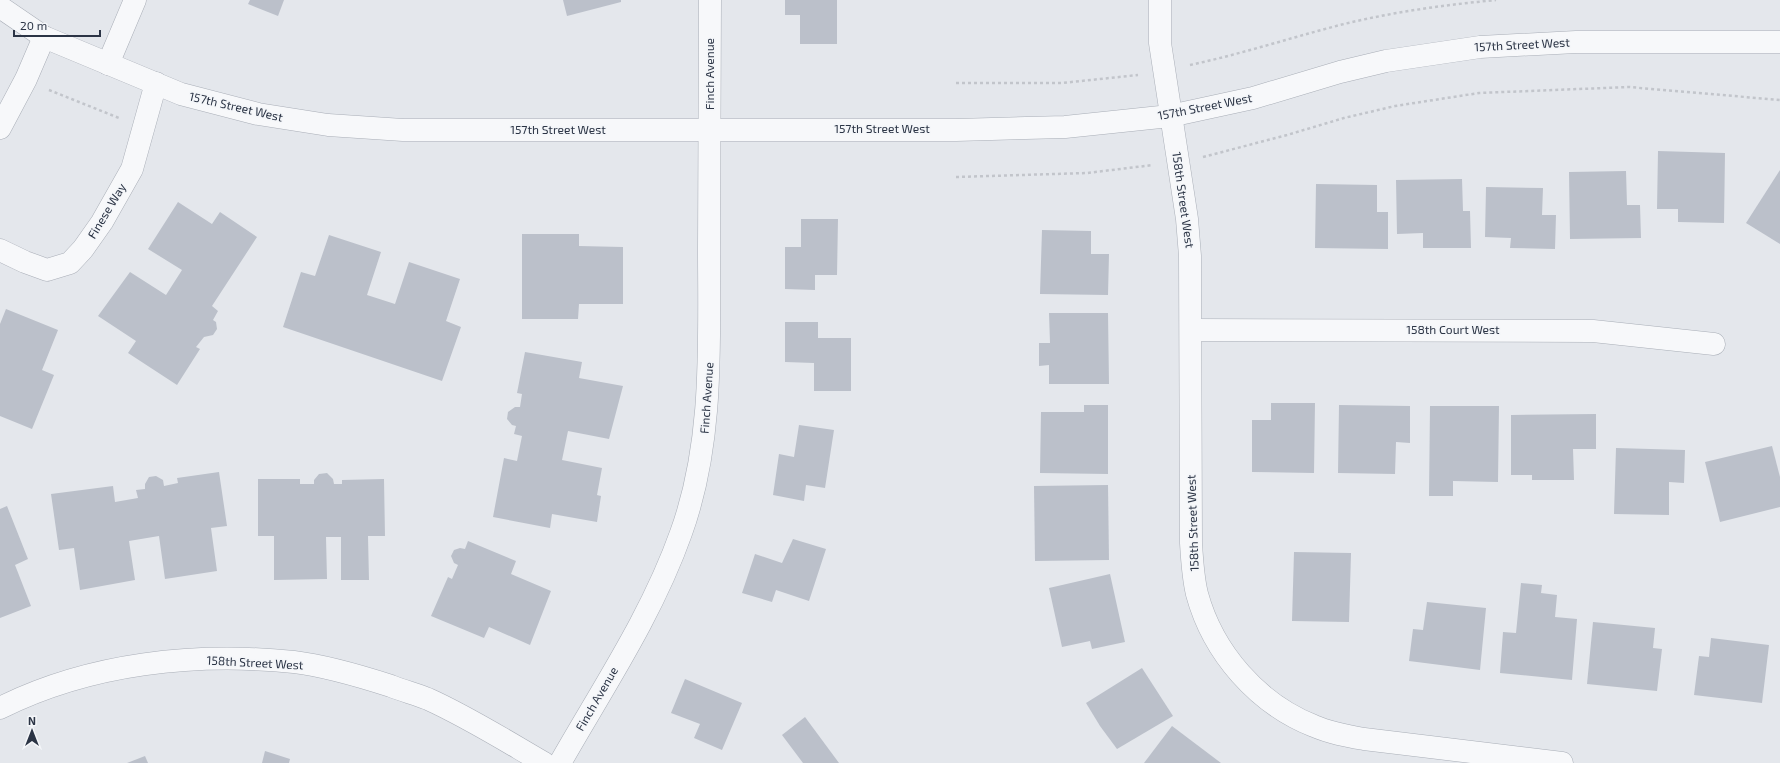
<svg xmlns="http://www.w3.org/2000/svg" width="1780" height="763" viewBox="0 0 1780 763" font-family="'Exo 2',sans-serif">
<rect width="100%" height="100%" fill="#e4e7ec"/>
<g fill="#bbc0ca">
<path d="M250 0H284L278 16 248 4Z"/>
<path d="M563 0H621V2L567 16Z"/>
<path d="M785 0H837V44H800V15H785Z"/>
<path d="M1658 151 1725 153 1724 223 1678 222V209H1657Z"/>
<path d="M1780 170V244L1746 223Z"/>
<path d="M1626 171 1627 205H1640L1641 238 1570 239 1569 172Z"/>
<path d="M1462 179 1463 211H1470L1471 248H1423V233L1397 234 1396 180Z"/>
<path d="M1316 184 1377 185V212H1388V249L1315 248Z"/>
<path d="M1486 187 1543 188 1542 215H1556L1555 249 1510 248 1511 238 1485 237Z"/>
<path d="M178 202 212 224 220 212 257 237 212 306 218 311 213 320 216 322 217 329 213 335 204 337 196 347 200 349 177 385 128 353 136 341 98 316 130 272 166 295 182 270 148 249Z"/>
<path d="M801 219H838L837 275H815V290L785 289V247H801Z"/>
<path d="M1042 230 1091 231V254H1109L1108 295 1040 294Z"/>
<path d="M522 234H579V246L623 247V304H579L578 319H522Z"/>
<path d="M329 235 381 252 367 295 395 304 409 262 460 279 446 321 461 327 442 381 283 327 301 272 315 276Z"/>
<path d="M6 309 58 330 42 370 54 375 32 429 0 416V324Z"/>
<path d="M1049 313H1108L1109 384H1049V365L1039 366V343H1050Z"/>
<path d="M785 322H818V338H851V391H814V363L785 362Z"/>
<path d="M525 352 582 362 579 378 623 386 609 439 568 431 562 460 602 468 597 495 601 496 597 522 552 514 550 528 493 517 504 458 517 461 522 436 514 434 516 426 512 425 507 419 508 412 515 407H520L522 394 517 393Z"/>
<path d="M1271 403H1315L1314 473 1252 472V420H1271Z"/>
<path d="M1084 405H1108V474L1040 473 1041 412H1084Z"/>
<path d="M1339 405 1410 406V443L1396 442 1395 474 1338 473Z"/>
<path d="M1430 406H1499L1498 482 1453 481V496H1429Z"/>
<path d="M1596 414V449H1573L1574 480H1532V475H1511V415Z"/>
<path d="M799 425 834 430 825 488 806 485 804 501 773 495 779 454 794 457Z"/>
<path d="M1772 446 1780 477V507L1720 522 1705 462Z"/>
<path d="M1616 448 1685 450 1684 483 1669 482V515L1614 514Z"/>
<path d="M219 472 227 526 211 528 217 571 165 579 159 536 129 541 135 580 80 590 74 548 59 550 51 494 113 486 115 502 138 498 136 490 145 489V484L149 477 156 476 163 480 164 486 178 483 177 478Z"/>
<path d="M327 473 333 479 334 484H342V480L384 479 385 536H368L369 580H341V537H326L327 579 274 580V536H258V479H300V484H314V480L319 474Z"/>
<path d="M1108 485 1109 560 1035 561 1034 486Z"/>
<path d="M7 506 28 559 15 565 31 606 0 618V509Z"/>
<path d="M793 539 826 549 809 601 776 590 772 602 742 593 755 554 782 563Z"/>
<path d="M468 541 516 561 511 574 551 591 530 645 489 627 484 638 431 616 448 577 452 579 458 565 454 563 451 556 454 550 460 548 465 549Z"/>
<path d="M1294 552 1351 553 1349 622 1292 621Z"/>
<path d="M1110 574 1125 642 1092 649 1090 641 1062 647 1049 588Z"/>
<path d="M1521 583 1542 585 1541 593 1557 595 1555 617 1577 619 1572 680 1500 673 1503 632 1516 633Z"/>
<path d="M1427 602 1486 608 1480 670 1409 661 1413 629 1423 630Z"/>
<path d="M1593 622 1655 628 1653 648 1662 649 1657 691 1587 684Z"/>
<path d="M1711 638 1769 645 1762 703 1694 695 1699 656 1709 657Z"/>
<path d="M1142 668 1173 716 1117 749 1100 726 1086 703Z"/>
<path d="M685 679 742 703 722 750 694 738 700 724 671 713Z"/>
<path d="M805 717 839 763H803L782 735Z"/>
<path d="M1172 726 1221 763H1144Z"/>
<path d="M265 751 290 759 289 763H262Z"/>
<path d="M145 756 148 763H127Z"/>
</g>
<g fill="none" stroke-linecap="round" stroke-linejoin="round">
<g stroke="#a9aeb7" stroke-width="23">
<g id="minor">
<path d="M1160 0V43L1187 219 1190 256 1191 543C1192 560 1193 578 1197 594 1213 653 1258 704 1314 726 1330 733 1347 736 1364 739L1562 763"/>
<path d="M0 7 44 37 181 94 258 114 328 125 403 130H956L1065 127 1170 116 1253 98 1340 72 1386 61 1480 47 1576 42H1780"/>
<path d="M108 64 135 0"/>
<path d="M0 128 26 79 44 37"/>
<path d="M0 250 25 262 47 270 70 263 83 249 102 222 132 169 156 83"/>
<path d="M1191 330 1593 331 1714 344"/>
<path d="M0 708C90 663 195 652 294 662 327 666 360 676 391 686 403 691 416 694 428 699 468 717 506 741 544 763"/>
<path d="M560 763C602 689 652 615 681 533 714 442 709 344 709 248 709 165 710 83 710 0"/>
</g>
</g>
<g stroke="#c2c5cb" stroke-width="2.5" stroke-dasharray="3 3" stroke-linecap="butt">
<path d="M1190 65C1241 54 1290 38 1340 25 1392 12 1444 5 1496 0"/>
<path d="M956 83H1062L1138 75"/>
<path d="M49 90 119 118"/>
<path d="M1203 157 1287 135 1344 118 1395 106 1479 93 1629 87 1780 100"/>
<path d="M956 177 1087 173 1153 165"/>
</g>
<use href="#minor" stroke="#f7f8fa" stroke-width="22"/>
</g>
<g text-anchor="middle" stroke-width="3" stroke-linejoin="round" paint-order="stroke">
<g font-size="12" fill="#2b3445" stroke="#f4f6f9">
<text transform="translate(1522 45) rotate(-3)" y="4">157th Street West</text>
<text transform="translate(710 74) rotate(-90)" y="4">Finch Avenue</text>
<text transform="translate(236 107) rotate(13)" y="4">157th Street West</text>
<text transform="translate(1205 107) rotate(-11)" y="4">157th Street West</text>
<text x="882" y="133">157th Street West</text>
<text x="558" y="134">157th Street West</text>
<text transform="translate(1183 200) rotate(82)" y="4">158th Street West</text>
<text transform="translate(107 211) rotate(-59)" y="4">Finese Way</text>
<text x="1453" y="334">158th Court West</text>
<text transform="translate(707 398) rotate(-86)" y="4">Finch Avenue</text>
<text transform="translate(1193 523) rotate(-92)" y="4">158th Street West</text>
<text transform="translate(255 663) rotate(3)" y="4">158th Street West</text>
<text transform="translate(597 699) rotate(-60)" y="4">Finch Avenue</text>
</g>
</g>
<g transform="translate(32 731)" stroke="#f4f6f9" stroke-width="3" paint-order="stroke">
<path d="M0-3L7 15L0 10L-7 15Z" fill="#2b3445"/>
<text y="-6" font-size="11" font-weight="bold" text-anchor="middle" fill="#2b3445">N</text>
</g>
<path d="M14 30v6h86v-6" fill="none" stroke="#2b3445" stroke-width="2"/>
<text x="20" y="30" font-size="12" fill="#2b3445" stroke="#f4f6f9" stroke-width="3" paint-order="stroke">20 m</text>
</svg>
